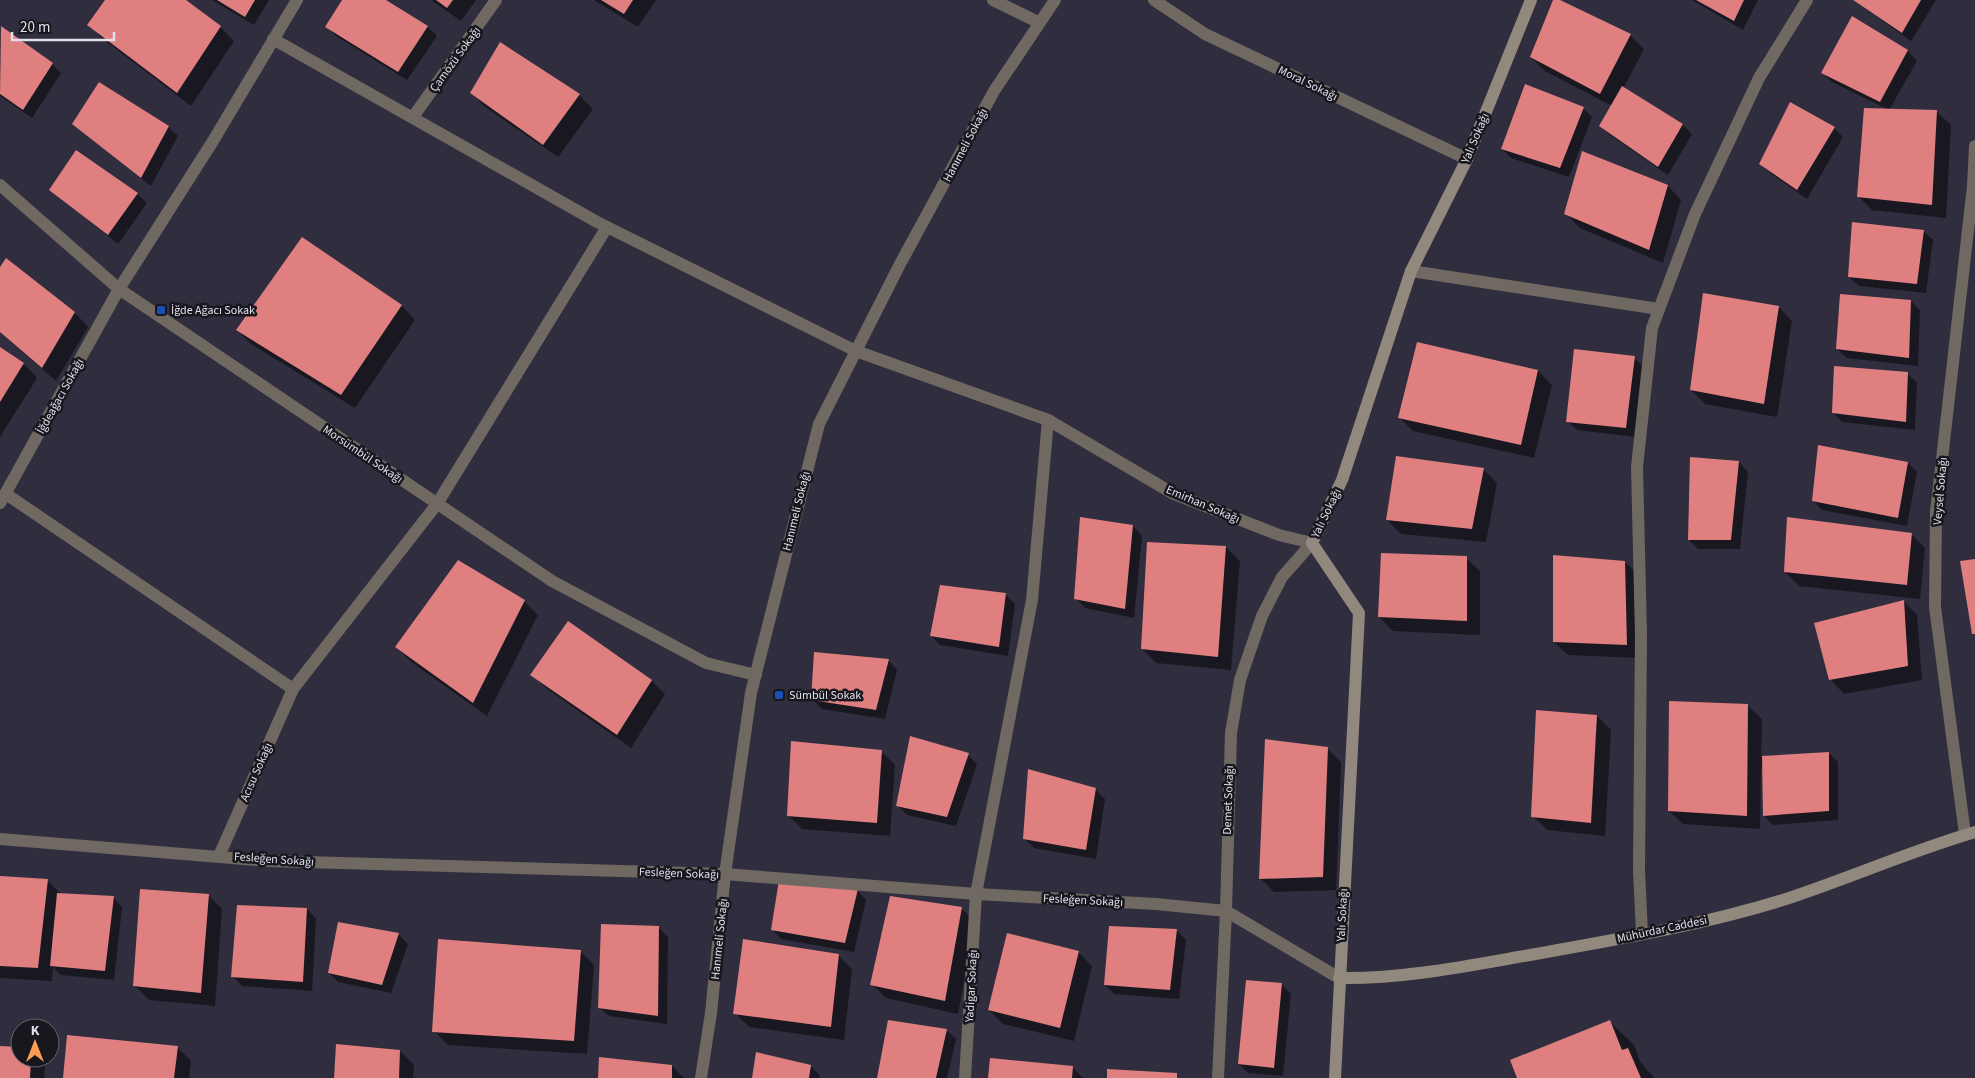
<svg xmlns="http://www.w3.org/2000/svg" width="1975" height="1078" viewBox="0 0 1975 1078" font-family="'Source Sans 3',sans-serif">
<rect width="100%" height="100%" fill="#2f2d3e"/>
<g fill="#0007">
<path d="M106 0H184L220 27 234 41 191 106 103 39 89 25Z"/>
<path d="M212 0H269L254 25Z"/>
<path d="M344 0H383L428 27 437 36 407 80 336 36 327 27Z"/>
<path d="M431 0H476L461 21Z"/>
<path d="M594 0H656L638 27Z"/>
<path d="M1555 0 1630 35 1644 49 1623 89 1683 125 1692 134 1668 175 1610 135 1601 126 1612 106 1545 71 1531 57Z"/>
<path d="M1692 0H1758L1743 30Z"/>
<path d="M1853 0H1936L1911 41Z"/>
<path d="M1853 18 1908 51 1917 61 1889 110 1937 112 1951 125 1946 218 1872 210 1858 196 1889 110 1832 82 1822 73Z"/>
<path d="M1 28 52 64 61 73 32 118 0 96Z"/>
<path d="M471 93 579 95 593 109 558 157 485 107Z"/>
<path d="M1583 108 1592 117 1569 177 1511 158 1502 149Z"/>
<path d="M73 124 168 127 178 136 151 186Z"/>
<path d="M1834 128 1843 137 1807 199 1770 173 1760 164Z"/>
<path d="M77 152 137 194 147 203 118 244 51 190Z"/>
<path d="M1668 186 1681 200 1663 263 1580 228 1566 214Z"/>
<path d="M1923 231 1933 240 1926 293 1859 286 1849 277Z"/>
<path d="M303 238 402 306 415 320 355 408 251 344 237 330Z"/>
<path d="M6 260 75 313 88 327 56 381 0 332V269Z"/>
<path d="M1911 301 1920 310 1918 366 1847 358 1837 349Z"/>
<path d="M1779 307 1792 321 1777 417 1705 404 1691 390Z"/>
<path d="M0 349 24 364 37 378 0 437Z"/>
<path d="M1634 358 1644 367 1635 437 1577 430 1567 421Z"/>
<path d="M1538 371 1552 385 1534 458 1413 431 1399 417Z"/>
<path d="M1908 374 1917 383 1915 430 1842 422 1833 413Z"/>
<path d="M1739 462 1748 472 1740 549H1698L1689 540Z"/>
<path d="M1908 463 1917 472 1907 526 1822 510 1813 500Z"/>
<path d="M1483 469 1497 483 1486 542 1401 534 1387 520Z"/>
<path d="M1133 526 1142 536 1134 618 1085 608 1076 598Z"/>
<path d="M1911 534 1925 548 1920 599 1799 586 1785 572Z"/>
<path d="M1226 547 1240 561 1231 670 1156 663 1142 649Z"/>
<path d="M1466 558 1480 571V635L1393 631 1379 617Z"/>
<path d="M1625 562 1639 576 1640 658 1568 655 1554 642Z"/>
<path d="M1006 595 1015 604 1008 656 940 645 931 636Z"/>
<path d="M524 601 538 615 487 716 410 661 396 647Z"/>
<path d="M1904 602 1917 615 1922 680 1844 694 1831 680Z"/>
<path d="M569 623 652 681 665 694 631 748 546 688 532 674Z"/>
<path d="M888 660 897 670 885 719 822 709 812 699Z"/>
<path d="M1748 706 1762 719 1761 758 1829 753 1838 762V820L1773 825 1764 816 1763 769H1761L1760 829 1683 824 1669 811Z"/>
<path d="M1597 716 1611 730 1605 836 1547 830 1533 816Z"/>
<path d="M1327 748 1341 762 1336 890 1274 892 1261 879Z"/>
<path d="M881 751 895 765 890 836 802 829 788 815Z"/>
<path d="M968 755 977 764 956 826 907 815 898 806Z"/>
<path d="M1095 789 1105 799 1096 859 1034 848 1025 839Z"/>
<path d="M0 878 47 880 62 895 113 897 122 907 114 980 61 975 53 967 52 981 0 978Z"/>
<path d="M857 890 866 900 854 952 781 939 772 929Z"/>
<path d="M208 895 222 909 215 1006 149 1000 135 986Z"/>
<path d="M961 908 975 922 958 1014 886 998 872 984Z"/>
<path d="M307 909 316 919 312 991 242 986 233 976Z"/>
<path d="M659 928 668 937 667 1024 609 1016 599 1007Z"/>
<path d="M1111 928 1177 931 1186 940 1179 999 1114 994 1105 985Z"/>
<path d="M398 934 408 944 391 993 338 982 329 973Z"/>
<path d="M580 951 594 965 587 1054 448 1045 434 1031Z"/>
<path d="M1078 952 1092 966 1074 1041 1003 1024 989 1010Z"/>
<path d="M838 955 852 969 844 1040 749 1027 735 1013Z"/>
<path d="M1281 984 1291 994 1283 1076 1248 1073 1239 1064Z"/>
<path d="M1610 1022 1634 1045 1640 1061 1654 1078H1518Z"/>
<path d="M946 1030 956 1039 947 1078H878Z"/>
<path d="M0 1047 20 1048V1058H40L45 1063 44 1078H0Z"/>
<path d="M178 1048 191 1061 189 1078H64Z"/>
<path d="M400 1051 414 1065 413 1078H335Z"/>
<path d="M672 1066 684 1078H599Z"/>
<path d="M810 1066 820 1075 819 1078H753Z"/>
<path d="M1072 1067 1083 1078H989Z"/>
</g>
<g fill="#df7f80">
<path d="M105 0H186L221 26 177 93 87 25Z"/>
<path d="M217 0H255L245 17Z"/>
<path d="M342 0H386L428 26 398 72 325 27Z"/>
<path d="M436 0H453L447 8Z"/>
<path d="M601 0H633L624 14Z"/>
<path d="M1553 0H1560L1631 34 1600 94 1530 57Z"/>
<path d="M1696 0H1744L1734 21Z"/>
<path d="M1853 0H1921L1902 33Z"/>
<path d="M1852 16 1908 50 1880 102 1821 73Z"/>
<path d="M1 26 53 63 23 110 0 94Z"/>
<path d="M500 42 580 94 543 145 470 93Z"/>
<path d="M99 82 169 126 141 178 72 124Z"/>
<path d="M1525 84 1584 107 1560 168 1501 149Z"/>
<path d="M1622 86 1683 124 1658 167 1599 126Z"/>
<path d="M1790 102 1835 127 1797 190 1759 164Z"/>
<path d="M1864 108 1937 110 1932 205 1857 197Z"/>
<path d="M76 150 138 193 108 235 49 190Z"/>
<path d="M1582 151 1668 185 1649 250 1564 214Z"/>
<path d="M1852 222 1924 230 1917 284 1848 277Z"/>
<path d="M302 237 402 305 341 395 236 330Z"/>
<path d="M6 258 75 312 42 368 0 332V267Z"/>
<path d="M1703 293 1779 306 1764 404 1690 390Z"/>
<path d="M1840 294 1911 300 1909 358 1836 349Z"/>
<path d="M1417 342 1538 370 1521 445 1398 418Z"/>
<path d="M0 347 24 363 0 402Z"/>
<path d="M1574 349 1635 356 1626 428 1566 422Z"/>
<path d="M1834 366 1908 372 1906 422 1832 413Z"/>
<path d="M1818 445 1908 462 1898 518 1812 501Z"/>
<path d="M1396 456 1484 468 1472 529 1386 520Z"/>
<path d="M1690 457 1739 461 1731 540H1688Z"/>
<path d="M1080 517 1133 525 1125 609 1074 599Z"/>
<path d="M1787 517 1912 533 1907 585 1784 572Z"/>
<path d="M1147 542 1226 546 1218 657 1141 649Z"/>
<path d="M1381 553 1467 556V621L1378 617Z"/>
<path d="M1553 555 1625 561 1627 645 1553 642Z"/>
<path d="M1975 559V634H1972L1960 561Z"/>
<path d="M458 560 525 600 473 703 395 647Z"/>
<path d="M940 585 1006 593 999 647 930 636Z"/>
<path d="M1904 600 1908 666 1829 680 1814 623Z"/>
<path d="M568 621 652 680 617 735 530 675Z"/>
<path d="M814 652 889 659 876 710 811 700Z"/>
<path d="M1669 701 1748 704 1747 816 1668 811Z"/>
<path d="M1536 710 1597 715 1591 823 1531 817Z"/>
<path d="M910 736 969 753 947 817 896 806Z"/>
<path d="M1265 739 1328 747 1323 877 1259 879Z"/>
<path d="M791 741 882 750 877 823 787 816Z"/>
<path d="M1829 752V811L1763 816 1762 756Z"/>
<path d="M1028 769 1096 788 1086 850 1023 839Z"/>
<path d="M0 876 48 879 38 968 0 966Z"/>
<path d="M779 880 858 889 845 943 771 930Z"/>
<path d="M140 889 209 894 201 993 133 986Z"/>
<path d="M57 893 114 896 105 971 50 966Z"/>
<path d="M890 896 962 907 945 1001 870 985Z"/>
<path d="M237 905 307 908 303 982 231 977Z"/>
<path d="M338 922 399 933 382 985 328 973Z"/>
<path d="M601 924 659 926 658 1016 598 1008Z"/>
<path d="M1109 926 1177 929 1170 990 1104 985Z"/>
<path d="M1007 933 1079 951 1060 1028 988 1010Z"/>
<path d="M438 939 581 950 574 1041 432 1032Z"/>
<path d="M743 939 839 954 831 1027 733 1014Z"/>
<path d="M1246 980 1282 983 1274 1068 1238 1064Z"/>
<path d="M888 1020 947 1029 936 1078H877Z"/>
<path d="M1610 1020 1622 1050 1628 1048 1641 1078H1517L1510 1060Z"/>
<path d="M67 1035 178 1046 174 1078H63Z"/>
<path d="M336 1044 400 1050 399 1078H334Z"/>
<path d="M0 1046 20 1047V1058H31L30 1078H0Z"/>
<path d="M756 1052 811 1065 809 1078H752Z"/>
<path d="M599 1057 672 1065V1078H598Z"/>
<path d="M990 1058 1073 1066 1072 1078H988Z"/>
<path d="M1107 1069 1177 1073V1078H1107Z"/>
</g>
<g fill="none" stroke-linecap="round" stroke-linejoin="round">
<g stroke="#6f6962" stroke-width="12">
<path d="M993 0 1038 22"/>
<path d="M1154 0 1205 34 1467 159"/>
<path d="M273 39 597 222 856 351 1048 420 1032 600 976 894 965 1078"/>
<path d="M413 117 496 0"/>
<path d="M0 185 119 289 552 581 706 663 756 675"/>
<path d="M1411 271 1659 309"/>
<path d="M1048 420 1174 494 1279 535 1312 543 1282 577 1262 616 1240 680 1231 733 1226 911 1218 1078"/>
<path d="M6 494 293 689 437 504 607 227"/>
<path d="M0 503 119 289 213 141 297 0"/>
<path d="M1965 834 1935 607 1936 512 1973 186 1975 146"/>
<path d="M0 839 269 861 725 874 976 894 1156 904 1226 911 1339 978"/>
<path d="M219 856 293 689"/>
<path d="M1642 934 1639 870 1641 635 1637 467 1652 328 1695 214 1759 78 1807 0"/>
<path d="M701 1078 711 1013 725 874 751 693 819 424 899 266 994 91 1055 0"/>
</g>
<g stroke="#92897e" stroke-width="12">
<path d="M1339 978C1403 979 1467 966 1530 955 1615 940 1703 925 1786 899 1849 878 1911 851 1975 832"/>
<path d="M1335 1078 1359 613 1312 543 1342 480 1411 271 1467 159 1531 0"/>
</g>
</g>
<g fill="#1a4fb4" stroke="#18171e" stroke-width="2">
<rect x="156" y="305" width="10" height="10" rx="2.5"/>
<rect x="774" y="690" width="10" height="10" rx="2.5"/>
</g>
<g text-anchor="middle" stroke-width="5" stroke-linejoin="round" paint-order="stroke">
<g font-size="12" fill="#e0dfea" stroke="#18171e">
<text transform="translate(455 59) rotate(-54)" y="4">Çamözü Sokağı</text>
<text transform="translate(1308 83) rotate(26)" y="4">Moral Sokağı</text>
<text transform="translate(1475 138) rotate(-67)" y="4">Yalı Sokağı</text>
<text transform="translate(965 145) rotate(-62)" y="4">Hanımeli Sokağı</text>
<text transform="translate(60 396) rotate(-61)" y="4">İğdeağacı Sokağı</text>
<text transform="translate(363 454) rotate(34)" y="4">Morsümbül Sokağı</text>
<text transform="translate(1940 491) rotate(-85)" y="4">Veysel Sokağı</text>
<text transform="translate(1203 504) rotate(23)" y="4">Emirhan Sokağı</text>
<text transform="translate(796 511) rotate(-76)" y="4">Hanımeli Sokağı</text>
<text transform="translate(1326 513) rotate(-64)" y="4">Yalı Sokağı</text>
<text transform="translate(256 772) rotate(-66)" y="4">Acısu Sokağı</text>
<text transform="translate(1228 800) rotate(-88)" y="4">Demet Sokağı</text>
<text transform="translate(274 859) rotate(4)" y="4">Fesleğen Sokağı</text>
<text transform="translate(679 873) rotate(2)" y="4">Fesleğen Sokağı</text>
<text transform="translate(1083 900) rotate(3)" y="4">Fesleğen Sokağı</text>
<text transform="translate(1342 915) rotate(-87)" y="4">Yalı Sokağı</text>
<text transform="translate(1662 929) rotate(-12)" y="4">Mühürdar Caddesi</text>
<text transform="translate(719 939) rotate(-84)" y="4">Hanımeli Sokağı</text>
<text transform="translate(971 986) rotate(-87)" y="4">Yadigar Sokağı</text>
</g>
<g font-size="12" fill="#e0dfea" stroke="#18171e" text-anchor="start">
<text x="171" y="314">İğde Ağacı Sokak</text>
<text x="789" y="699">Sümbül Sokak</text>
</g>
</g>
<g transform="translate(35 1043)"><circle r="24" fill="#18171e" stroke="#686770"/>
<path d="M0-4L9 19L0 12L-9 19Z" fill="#fc9e52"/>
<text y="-8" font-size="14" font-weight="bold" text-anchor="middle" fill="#e0dfea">K</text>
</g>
<path d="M12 32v8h102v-8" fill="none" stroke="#e0dfea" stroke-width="2.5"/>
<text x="20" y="32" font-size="15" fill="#e0dfea" stroke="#18171e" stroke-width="4" paint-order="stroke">20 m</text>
</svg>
